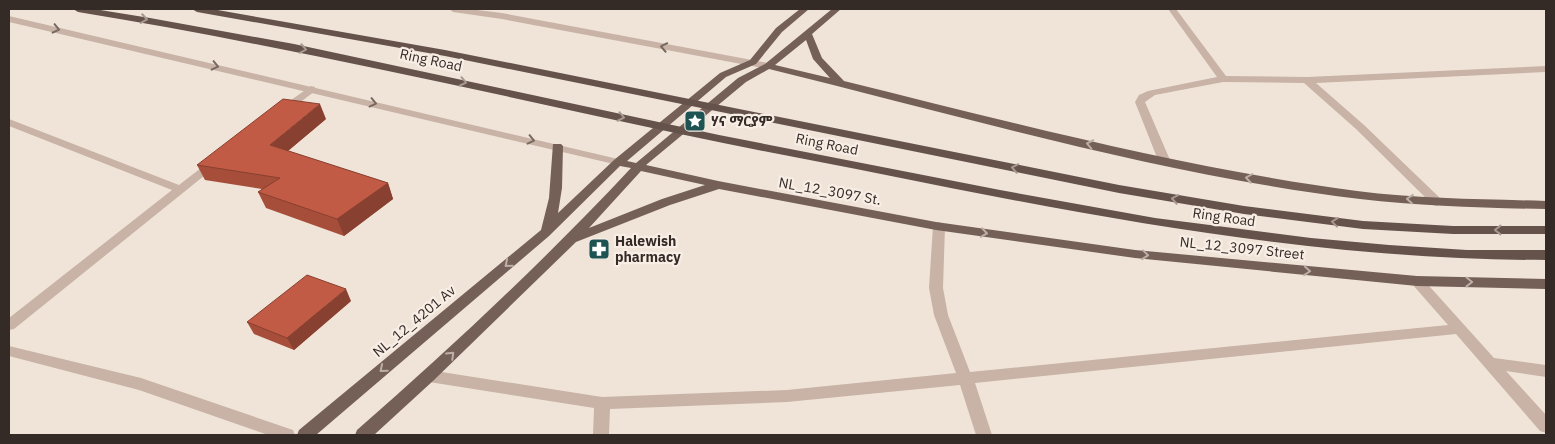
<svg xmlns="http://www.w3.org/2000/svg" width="1555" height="444" viewBox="0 0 1555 444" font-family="'IBM Plex Sans','Noto Sans Ethiopic',sans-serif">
<rect width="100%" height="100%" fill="#f0e4d9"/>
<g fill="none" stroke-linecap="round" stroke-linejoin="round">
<g fill="#c8b3a6" fill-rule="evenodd">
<path d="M1168 9H1176L1226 76 1307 77 1546 66V72L1316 83 1364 125 1441 199 1443 202 1437 206 1433 205 1356 129 1304 83 1223 82 1155 95 1145 102 1170 160 1164 163 1158 160 1135 102 1139 95 1148 91 1217 77Z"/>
<path d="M311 86 315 87V91L285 114H277L276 112 277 110Z"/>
<path d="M9 119 179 185 210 161 214 160 220 163 14 329 9 330V318L172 190 9 126Z"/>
<path d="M939 222 945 226 943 288 948 315 970 372 1448 325 1412 284 1410 281 1412 278H1422L1494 358 1546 365V377L1506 371 1546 415V433L1540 431 1456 334 975 383 992 435H976L960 385 787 402 610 409 609 435H593L594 408 429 382 424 380 421 376 424 372 429 370 602 397 787 390 956 373 934 315 929 288 933 226Z"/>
<path d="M9 346 141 378 293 430 295 435H268L139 390 9 356Z"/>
</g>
<g fill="#c8b3a6" fill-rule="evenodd">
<path d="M449 9H469L502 13 768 63 773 66 768 69 502 19 453 12Z"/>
<path d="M9 16 618 159 624 162 618 165 9 22Z"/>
</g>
<path fill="#756058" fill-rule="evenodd" d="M800 9H809L782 32 756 64 726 77 627 161 636 163 738 78 765 64 832 9H841L812 34 822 58 844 81C1014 123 1183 168 1357 191 1420 199 1483 199 1546 201V209C1484 208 1421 206 1360 199 1160 175 965 117 769 69L746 82 646 165 718 181 936 222 1135 250 1417 276 1546 279V289L1417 286 1135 258 936 230 719 189 670 205 576 242 434 380 374 435H355L357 430C452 347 544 261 631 168L620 166 549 236 316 435H297L299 430 541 230 549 198 553 144H561L563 146 562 188 558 213 614 160 720 73 750 60 776 28ZM806 40 813 59 830 78 775 65ZM641 171 705 185 662 199 589 228Z"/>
<g fill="#64524b" fill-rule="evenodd">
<path d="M73 9H94L150 18 294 44 719 135 1000 190 1155 218 1311 238 1389 245 1467 250H1546V260C1323 260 1104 219 886 175 817 161 749 149 680 134 480 91 280 45 78 12Z"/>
<path d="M192 9H212L445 50 1119 185 1244 206 1363 221 1453 226H1546V234H1453L1363 229 1244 214 1119 193 445 56 197 12Z"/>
</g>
</g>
<g fill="#a74e3b">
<path d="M326 119 288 151 388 183 393 199 344 236 266 208 258 192 262 189 205 180 197 165Z"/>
<path d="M351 301 294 350 254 334 247 322Z"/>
</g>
<g fill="#884030">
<path d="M320 104 326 119 277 160 270 145Z"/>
<path d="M388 183 393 199 344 236 337 219Z"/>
<path d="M346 289 351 301 294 350 287 338Z"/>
</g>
<g fill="#c25b45" stroke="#884030">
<path d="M283 99 320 104 270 145 388 183 337 219 258 192 280 178 197 165Z"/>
<path d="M307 275 346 289 287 338 247 322Z"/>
</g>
<defs><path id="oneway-chevron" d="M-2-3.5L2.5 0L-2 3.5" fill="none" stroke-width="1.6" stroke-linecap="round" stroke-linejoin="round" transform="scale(1.25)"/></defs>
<g stroke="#a79890">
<use href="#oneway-chevron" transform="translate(144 19) rotate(9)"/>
<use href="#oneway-chevron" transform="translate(303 49) rotate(11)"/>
<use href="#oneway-chevron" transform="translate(463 82) rotate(12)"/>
<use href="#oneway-chevron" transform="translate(621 117) rotate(12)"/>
<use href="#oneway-chevron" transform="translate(1015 168) rotate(-169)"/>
<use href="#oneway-chevron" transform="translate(1175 199) rotate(-170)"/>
<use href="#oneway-chevron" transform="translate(1335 222) rotate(-173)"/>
<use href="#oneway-chevron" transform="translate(1498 230) rotate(-180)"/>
</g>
<g stroke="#776860">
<use href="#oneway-chevron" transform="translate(56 29) rotate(13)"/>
<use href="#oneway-chevron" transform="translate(664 47) rotate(-169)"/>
<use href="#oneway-chevron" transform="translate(215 66) rotate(13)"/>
<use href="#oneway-chevron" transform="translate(373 103) rotate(13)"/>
<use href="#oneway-chevron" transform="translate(531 140) rotate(13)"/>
</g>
<g stroke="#bdaea6">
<use href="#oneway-chevron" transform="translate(1090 144) rotate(-168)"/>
<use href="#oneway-chevron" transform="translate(1249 178) rotate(-171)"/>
<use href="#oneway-chevron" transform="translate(1410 199) rotate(-175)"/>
<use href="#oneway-chevron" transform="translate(984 233) rotate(8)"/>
<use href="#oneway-chevron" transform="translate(1145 255) rotate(6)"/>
<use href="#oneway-chevron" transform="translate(508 264) rotate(140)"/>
<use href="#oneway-chevron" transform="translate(1307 271) rotate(5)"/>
<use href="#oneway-chevron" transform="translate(1469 282) rotate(1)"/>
<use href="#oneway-chevron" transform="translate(451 355) rotate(-44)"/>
<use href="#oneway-chevron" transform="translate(383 369) rotate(140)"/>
</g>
<defs>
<g id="sight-square" transform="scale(1.125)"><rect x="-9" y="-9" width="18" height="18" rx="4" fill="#1e5353" stroke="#f8eee5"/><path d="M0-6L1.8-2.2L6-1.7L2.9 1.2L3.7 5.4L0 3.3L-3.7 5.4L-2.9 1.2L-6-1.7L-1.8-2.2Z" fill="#fff"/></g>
<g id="pharmacy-square" transform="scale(1.125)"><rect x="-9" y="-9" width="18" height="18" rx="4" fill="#1e5353" stroke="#f8eee5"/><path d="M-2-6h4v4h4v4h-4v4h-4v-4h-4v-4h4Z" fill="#fff"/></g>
</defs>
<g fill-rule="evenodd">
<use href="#sight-square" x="695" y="121"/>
<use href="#pharmacy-square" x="599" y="249"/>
</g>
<g text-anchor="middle" stroke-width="4.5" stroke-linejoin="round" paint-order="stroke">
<g font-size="14" fill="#342a26" stroke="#f8eee5">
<text transform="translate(431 60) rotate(12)" y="5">Ring Road</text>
<text transform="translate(827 144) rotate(11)" y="5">Ring Road</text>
<text transform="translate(830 191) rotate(10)" y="5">NL_12_3097 St.</text>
<text transform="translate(1224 217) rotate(8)" y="5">Ring Road</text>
<text transform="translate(1242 248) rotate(6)" y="5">NL_12_3097 Street</text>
<text transform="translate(414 321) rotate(-40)" y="5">NL_12_4201 Av</text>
</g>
<g font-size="14" font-weight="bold" fill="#342a26" stroke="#f8eee5" text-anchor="start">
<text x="711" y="126">ሃና ማርያም</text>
<text x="615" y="246">Halewish<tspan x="615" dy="16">pharmacy</tspan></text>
</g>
</g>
<rect width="1555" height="444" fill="none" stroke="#342a26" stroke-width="20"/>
</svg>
